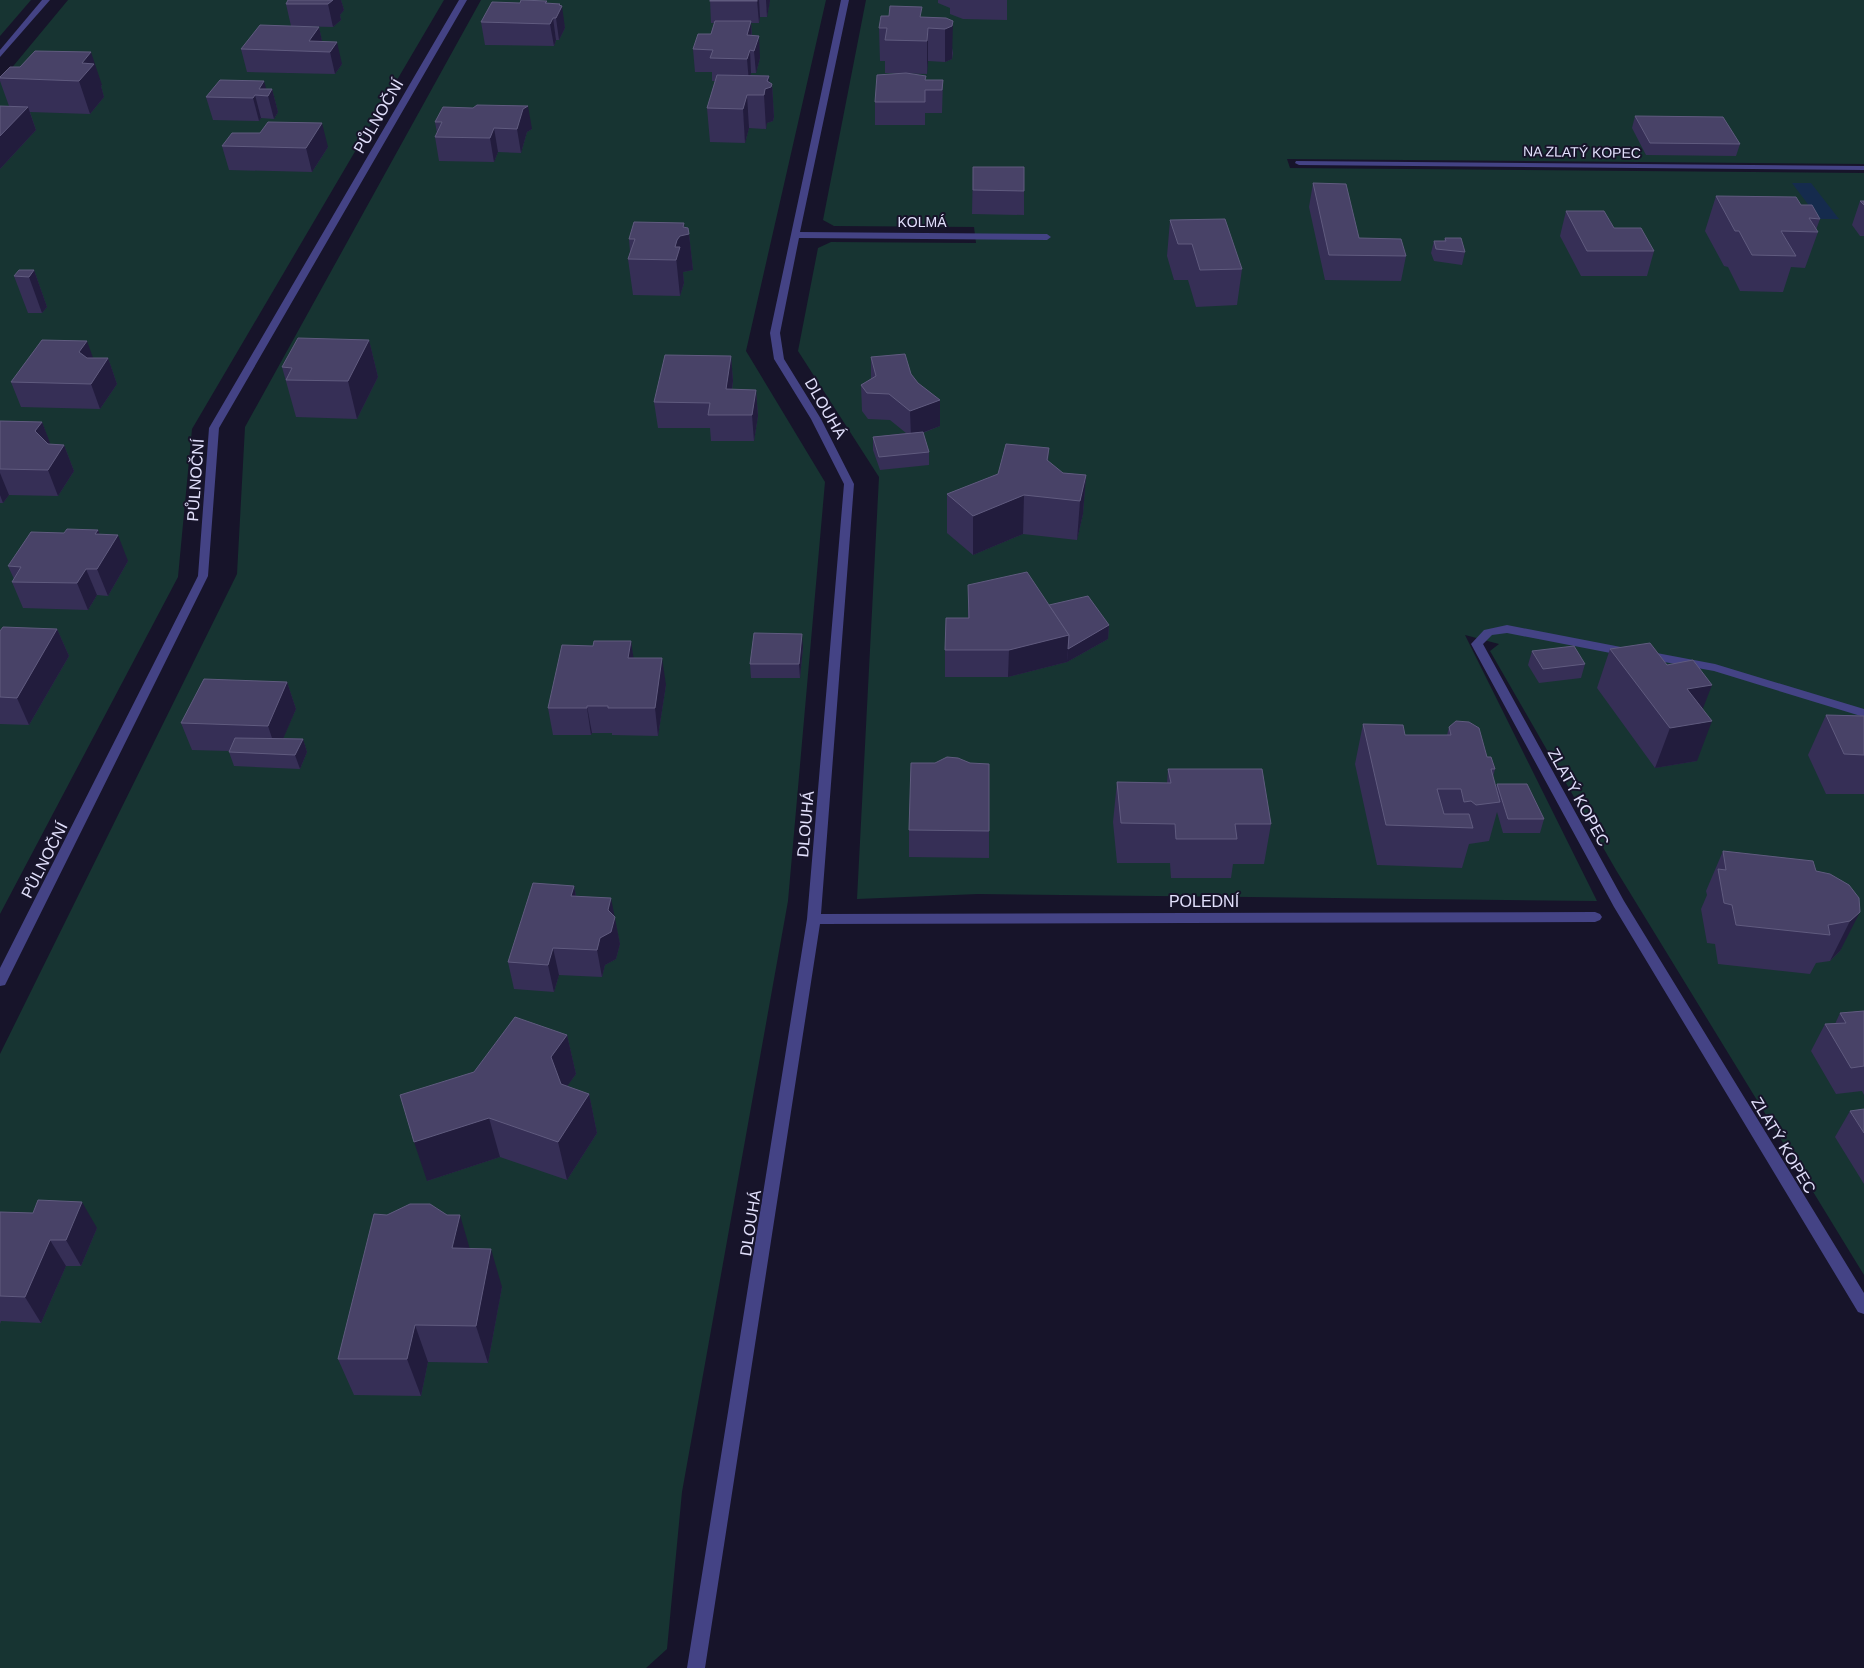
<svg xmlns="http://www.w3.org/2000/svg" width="1864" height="1668" viewBox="0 0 1864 1668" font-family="Arial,sans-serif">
<rect width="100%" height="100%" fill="#17142a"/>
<g fill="#173432">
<path d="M0 0H31L0 36Z"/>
<path d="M68 0H444L192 429 178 577 0 914V82Z"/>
<path d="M481 0H826L746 351 825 482 788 901 682 1492 667 1649 646 1668H0V1054L237 574 245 427Z"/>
<path d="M866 0H1864V164L1287 159 1290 168 1864 173V1275L1616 870 1490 651 1499 644 1465 635 1597 901 978 894 857 899 879 477 798 351 818 248 831 242 976 243 974 227 834 226 823 220Z"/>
</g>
<path fill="#152b4d" d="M1792 183H1811L1839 219H1819Z"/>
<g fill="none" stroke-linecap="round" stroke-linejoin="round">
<path fill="#444385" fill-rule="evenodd" d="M1296 161 1864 166V170L1299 165 1295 163Z"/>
<g fill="#444385" fill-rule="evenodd">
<path d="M42 0H50L0 57V50Z"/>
<path d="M459 0H467L219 428 208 576 7 981 5 985 0 986V968L198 576 209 428Z"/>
<path d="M841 0H849L800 232 1047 234 1051 237 1047 240 799 238 780 333 784 359 821 419 854 484 821 914 1595 912 1600 914 1602 917 1600 920 1595 922 820 924 705 1668H687L807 919 844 484 811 419 774 359 770 333Z"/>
<path d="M1507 625 1626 648 1632 652 1626 656 1507 633 1492 635 1483 644 1624 901 1864 1293V1314L1858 1312 1614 907 1471 644 1484 630Z"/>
<path d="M1646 651 1715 664 1864 709V717L1714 671 1642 658 1640 655Z"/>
</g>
</g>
<g fill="#362f56">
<path d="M341 0 344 10 340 15 341 20 333 27 291 26 286 4Z"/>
<path d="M710 0H770L767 17H760L759 23H751L752 35 760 58 756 73H751L750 75 769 76V82L772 84 774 117 773 121 767 123 766 129 749 128 745 143 710 142 707 108 715 81H712V72H695L693 49 711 34 714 23H711Z"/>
<path d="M938 0H1007V20L963 19 950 14V8L938 3Z"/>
<path d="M547 1V3L560 5 565 28 559 40H556L554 46 485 45 481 22 520 3Z"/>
<path d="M922 17 946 18 953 53 952 59 945 62 928 61 927 74 885 73V61H880L879 28Z"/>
<path d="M319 27 322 41 342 64 335 74 247 72 241 49Z"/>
<path d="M10 67 102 85 101 86 104 97 90 114 30 112 36 130 0 169V106H9L0 81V77Z"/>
<path d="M926 80H943L942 113H925V125H875V102Z"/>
<path d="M266 89H272L278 112 274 119 261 118 259 121 213 120 206 97Z"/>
<path d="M1635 116 1740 144 1736 156 1646 155 1632 128Z"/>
<path d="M435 122 532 129 527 132 521 153 498 152 494 162 439 161 435 137 437 133Z"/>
<path d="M222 146 328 147 312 172 229 170Z"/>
<path d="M973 167 1024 191V215L972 214Z"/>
<path d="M1313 183 1359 238 1406 256 1401 281 1325 280 1309 207Z"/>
<path d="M1716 196 1801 205 1820 219 1816 230 1818 232 1805 268 1791 267 1783 292 1740 291 1728 267 1724 266 1705 231Z"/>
<path d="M1860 201H1864V236H1860L1852 225Z"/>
<path d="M1566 211 1614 228 1654 251 1647 276H1581L1560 236Z"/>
<path d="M1170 220 1242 269 1237 305 1196 307 1188 280H1174L1167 256Z"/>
<path d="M684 227 689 234 693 270 683 272V273L684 283 680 296 633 295 628 259 630 252 629 239Z"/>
<path d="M1445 238 1465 252 1462 265 1434 261 1431 253 1434 241H1444Z"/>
<path d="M34 270 47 307 42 313H28L14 276Z"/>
<path d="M369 340 378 377 357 419 296 417 282 367Z"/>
<path d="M731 356 733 381 732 390H756L758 416 754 441H711L710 428H658L654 402Z"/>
<path d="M871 357 911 374 918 383 940 400V426L923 433 929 452V465L880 470 873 450V437L906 433 890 420 868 419 862 411 861 385 871 379Z"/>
<path d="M108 358 117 384 100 409 21 407 11 382Z"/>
<path d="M0 421 42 422 50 444 64 445 74 471 58 496 9 495 3 503H0Z"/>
<path d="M1049 448 1048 462 1063 473 1086 475 1083 514 1077 540 1023 534 973 555 947 533V494L998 474Z"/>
<path d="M98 530 99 534 128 561 108 596 97 595 88 610 23 608 12 582 14 579 8 566 64 533Z"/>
<path d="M968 585 1049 605 1109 625 1108 639 1067 662 1008 677H945V650L968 618Z"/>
<path d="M57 629 69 656 29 725 0 724V631Z"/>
<path d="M631 641 633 658 666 685 658 736 612 735V733H592L591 735H553L548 708 593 646Z"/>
<path d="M803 647 800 678H751L750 664Z"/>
<path d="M1610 649 1703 709 1697 761 1655 768 1597 688Z"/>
<path d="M1532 651 1585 664 1581 678 1539 683 1528 665Z"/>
<path d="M287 682 296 709 283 738 303 739 307 752 300 769 234 766 229 752V751L192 750 181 723Z"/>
<path d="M1826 715 1864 716V794H1826L1808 755Z"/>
<path d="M1363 724 1405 735H1447L1449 727 1495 769 1493 777 1496 787 1497 784 1544 819 1540 833H1503L1497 812 1489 841 1469 844 1462 868 1377 865 1355 764Z"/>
<path d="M1168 769 1271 824 1264 864H1233L1231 878H1171L1170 863H1117L1113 822 1117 782 1167 783Z"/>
<path d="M909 830 989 831V858L909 857Z"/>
<path d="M1723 851 1816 871 1859 898 1840 951 1830 961 1816 963 1810 974 1718 964 1715 944 1707 943 1701 909 1707 895 1706 891Z"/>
<path d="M574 886 576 896 614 916 620 944 616 959 605 965 602 977 559 975 554 992 514 989 508 962Z"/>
<path d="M1864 1011V1095L1862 1091 1836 1094 1811 1051 1825 1024H1835L1840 1013Z"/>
<path d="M567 1035 576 1074 567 1086 589 1094 597 1133 567 1180 500 1157 427 1181 474 1072Z"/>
<path d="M1864 1109V1184L1835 1137 1850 1111Z"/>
<path d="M0 1212 97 1228 81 1266H66L41 1323 1 1321 0 1324Z"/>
<path d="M470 1249 502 1287 488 1363 428 1362 421 1396 354 1395 338 1359Z"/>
</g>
<g fill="#221c3d">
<path d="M333 0H341L344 10 340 15 341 20 333 27 328 4Z"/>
<path d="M757 0H759L760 17 759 23Z"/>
<path d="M766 0H770V1L767 17Z"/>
<path d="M560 4 561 8 562 6 565 28 559 40 556 18Z"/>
<path d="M553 18 556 40 554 46 550 24Z"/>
<path d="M751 21 752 44 750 50 751 73 749 82 747 59V35Z"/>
<path d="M953 21 952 59 945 62V29Z"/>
<path d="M319 27 324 50 309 41Z"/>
<path d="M928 28V61L927 74V41Z"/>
<path d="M759 36 760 58 756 73 754 51Z"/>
<path d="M337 42 342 64 335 74 330 52Z"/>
<path d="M91 52 102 85 101 86 104 97 90 114 79 81 82 63Z"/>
<path d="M769 76 770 87 772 84 774 117 773 121 767 123 766 129 764 95Z"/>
<path d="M264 81 268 95 272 89 278 112 274 119 268 96 259 89Z"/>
<path d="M255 95 261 118 259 121 253 98Z"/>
<path d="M747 95 749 128 745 143 743 109Z"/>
<path d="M528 106 532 129 527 132 521 153 517 129 523 109Z"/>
<path d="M28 107 36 130 0 169V136Z"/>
<path d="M322 123 328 147 312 172 306 148Z"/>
<path d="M494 128 498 152 494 162 490 138Z"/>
<path d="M684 223 685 235 689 234 693 270 683 272V273L684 283 680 296 675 247Z"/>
<path d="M34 270 47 307 42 313 29 277Z"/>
<path d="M369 340 378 377 357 419 348 381Z"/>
<path d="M87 341 96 366 79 352Z"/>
<path d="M731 356 733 381 728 415 726 389Z"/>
<path d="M108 358 117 384 100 409 91 384Z"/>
<path d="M756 390 758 416 754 441 752 415Z"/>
<path d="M940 400V426L911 437 910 411Z"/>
<path d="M42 422 52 448 35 431Z"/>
<path d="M64 445 74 471 58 496 48 470Z"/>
<path d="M0 473 9 495 3 503 0 495Z"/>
<path d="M1086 475 1083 514 1077 540 1080 501Z"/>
<path d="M1024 495 1023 534 973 555V516Z"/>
<path d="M98 530 107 553 118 535 128 561 108 596 97 569 95 534Z"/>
<path d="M86 569 97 595 88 610 77 583Z"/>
<path d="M1109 625 1108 639 1067 662 1068 649Z"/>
<path d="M57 629 69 656 29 725 17 698Z"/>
<path d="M802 634 803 647 800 678 799 664Z"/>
<path d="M1069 635 1067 662 1008 677 1009 650Z"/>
<path d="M631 641 635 668 628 658Z"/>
<path d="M662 658 666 685 658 736 655 708Z"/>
<path d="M287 682 296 709 277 753 268 726Z"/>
<path d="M1712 685 1697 724 1712 721 1697 761 1655 768 1670 728 1687 689Z"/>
<path d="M587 706 592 733 591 735 587 708Z"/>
<path d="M303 739 307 752 300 769 295 755Z"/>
<path d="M574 886 579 913 571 896Z"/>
<path d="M611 898 620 944 616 959 605 965 602 977 597 950Z"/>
<path d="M1860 912 1840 951 1830 961 1850 921Z"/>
<path d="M553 948 559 975 554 992 548 965Z"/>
<path d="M567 1035 576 1074 560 1096 551 1057Z"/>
<path d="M589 1094 597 1133 567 1180 558 1142Z"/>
<path d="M489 1118 500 1157 427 1181 414 1142Z"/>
<path d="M82 1202 97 1228 81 1266 66 1240Z"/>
<path d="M460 1215 471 1253 452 1248Z"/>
<path d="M50 1240 66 1266 41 1323 25 1297Z"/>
<path d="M491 1249 502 1287 488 1363 476 1326Z"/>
<path d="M415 1325 428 1362 421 1396 407 1359Z"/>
</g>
<g fill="#484267" stroke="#605b7f">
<path d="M288 0H333L328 4H286Z"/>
<path d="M521 0 547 1 545 3 560 4 559 5 562 6 556 18H553L550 24 481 22 492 2 520 3Z"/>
<rect x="710" y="0" width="47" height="1"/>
<path d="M890 6 922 7 920 17 946 18 953 21 952 26 945 29 928 28 927 41 885 40 887 28H879L881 16H889Z"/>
<path d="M715 21H751L747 35 759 36 754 51 750 50 747 59 710 58 713 50 693 49 698 34H711Z"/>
<path d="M260 25 319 27 309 41 337 42 330 52 241 49Z"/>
<path d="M35 51 91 52 82 63 94 64 79 81 0 78V77L10 67H20Z"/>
<path d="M906 73 926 76 925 80H943L942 90H925V102H875L877 75Z"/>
<path d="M717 75 769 76 767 81 772 84 771 87 765 89 764 95H747L743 109 707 108Z"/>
<path d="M220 80 264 81 259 89H272L268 96 255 95 253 98 206 97Z"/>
<path d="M477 105 528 106 523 109 517 129 494 128 490 138 435 137 442 122H435L443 107 473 108Z"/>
<path d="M0 106 28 107 0 136Z"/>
<path d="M1635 116 1723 117 1740 144 1650 143Z"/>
<path d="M268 122 322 123 306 148 222 146 232 133H260Z"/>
<path d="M973 167H1024V191L973 190Z"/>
<path d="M1313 183 1346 184 1359 238 1401 239 1406 256 1329 255Z"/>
<path d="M1716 196 1796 197 1801 205H1812L1820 219 1809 218 1818 232 1781 231 1796 256 1752 255 1739 231H1735Z"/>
<path d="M1860 201H1864V205Z"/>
<path d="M1566 211H1604L1614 228H1641L1654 251H1587Z"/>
<path d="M1225 219 1242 269 1200 270 1192 244H1178L1170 220Z"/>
<path d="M634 222 684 223 683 227 688 228 689 234 680 236 677 240 675 247H680L676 260 628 259 635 239H629Z"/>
<path d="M1445 238H1461L1465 252 1436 249 1434 241H1446Z"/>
<path d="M19 270H34L29 277 14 276Z"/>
<path d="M298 338 369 340 348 381 286 380 292 368 282 367Z"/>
<path d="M42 340 87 341 79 352 87 358H108L91 384 11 382Z"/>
<path d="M905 354 911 374 918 383 940 400 910 411 889 394 867 393 861 385 876 376 871 357Z"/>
<path d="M665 355 731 356 726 389 756 390 752 415H708L710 403 654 402Z"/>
<path d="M0 421 42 422 35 431 48 444 64 445 48 470 0 469Z"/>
<path d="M923 432 929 452 879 457 873 437Z"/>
<path d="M1006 444 1049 448 1047 460 1063 473 1086 475 1080 501 1024 495 973 516 947 494 998 474Z"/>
<path d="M67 529 98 530 95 534 118 535 97 569H86L77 583 12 582 21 567 8 566 31 532 64 533Z"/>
<path d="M1027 572 1069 635 1009 650H945L946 618H969L968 585Z"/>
<path d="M1088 596 1109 625 1068 649 1069 635 1049 605Z"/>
<path d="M3 627 57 629 17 698 0 697V631Z"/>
<path d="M754 633 802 634 799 664H750Z"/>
<path d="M594 641H631L628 658H662L655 708H608V706H587V708H548L562 645 593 646Z"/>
<path d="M1650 643 1667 665 1693 660 1712 685 1687 689 1712 721 1670 728 1610 649Z"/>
<path d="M1574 646 1585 664 1543 669 1532 651Z"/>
<path d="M204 679 287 682 268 726 181 723Z"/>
<path d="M1826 715 1864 716V755L1844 754Z"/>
<path d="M1456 721 1469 722 1479 728 1487 757H1491L1495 769H1491L1500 802 1476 805 1471 801 1464 802 1461 789H1437L1444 814H1469L1473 828 1386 825 1363 724 1403 725 1405 735H1451L1449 727Z"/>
<path d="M235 738 303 739 295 755 229 752Z"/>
<path d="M947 757 958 758 970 763 989 764V831L909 830 911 763H935Z"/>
<path d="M1168 769H1262L1271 824H1235L1237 839H1176L1175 824 1121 823 1117 782 1171 783Z"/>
<path d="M1497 784H1527L1544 819H1508Z"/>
<path d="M1723 851 1813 861 1816 871 1830 874 1849 885 1859 898 1860 912 1850 921 1828 925 1830 935 1736 925 1732 905 1724 903 1718 869 1726 870Z"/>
<path d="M533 883 574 886 571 896 611 898 608 910 615 917 611 932 600 938 597 950 553 948 548 965 508 962Z"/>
<path d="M1864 1011V1066L1851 1068 1825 1024 1846 1023 1840 1013Z"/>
<path d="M515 1017 567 1035 551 1057 561 1084 589 1094 558 1142 489 1118 414 1142 400 1095 474 1072Z"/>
<path d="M1864 1109V1133L1850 1111Z"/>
<path d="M38 1200 82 1202 66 1240H50L25 1297 0 1296V1212L33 1213Z"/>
<path d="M410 1204H430L447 1215H460L452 1248 491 1249 476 1326 415 1325 407 1359H338L374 1214 387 1215Z"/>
</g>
<g text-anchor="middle" stroke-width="4" stroke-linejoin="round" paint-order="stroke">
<g font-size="14" fill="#e2e0fc" stroke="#17142a">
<text transform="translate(1582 152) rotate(1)" y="5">NA ZLATÝ KOPEC</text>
<text x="922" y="227">KOLMÁ</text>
</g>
<g font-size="16" fill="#e2e0fc" stroke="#17142a">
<text transform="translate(378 116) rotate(-60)" y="6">PŮLNOČNÍ</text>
<text transform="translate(826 408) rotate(60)" y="6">DLOUHÁ</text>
<text transform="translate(195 480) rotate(-86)" y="6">PŮLNOČNÍ</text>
<text transform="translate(1579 797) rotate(61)" y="6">ZLATÝ KOPEC</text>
<text transform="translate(805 824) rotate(-85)" y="6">DLOUHÁ</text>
<text transform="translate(44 860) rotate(-63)" y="6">PŮLNOČNÍ</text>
<text x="1204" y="907">POLEDNÍ</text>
<text transform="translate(1784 1145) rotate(59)" y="6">ZLATÝ KOPEC</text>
<text transform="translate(750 1223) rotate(-81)" y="6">DLOUHÁ</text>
</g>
</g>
</svg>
